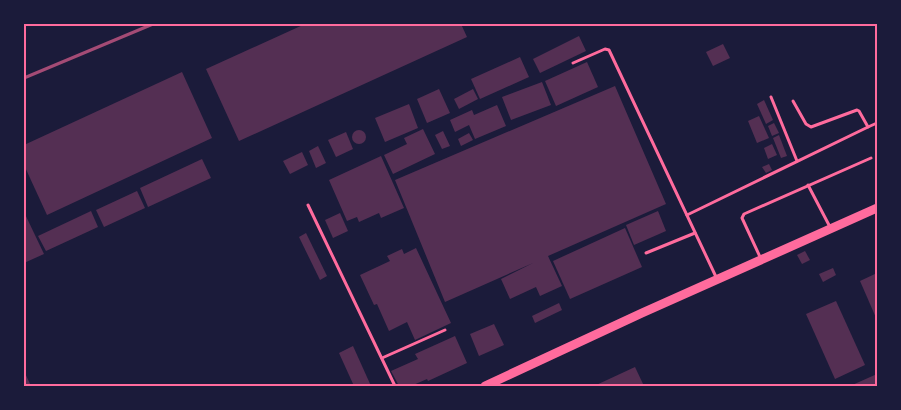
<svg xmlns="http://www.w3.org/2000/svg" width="901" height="410" viewBox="0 0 901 410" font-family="'Noto Sans',sans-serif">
<rect width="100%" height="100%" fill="#1b1b3a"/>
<g fill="#542f53">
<path d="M305 24H461L467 37 239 141 206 69Z"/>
<path d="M579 36 586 51 540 73 533 59Z"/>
<path d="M723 44 730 58 713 66 706 52Z"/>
<path d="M520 57 529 77 480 99 471 79Z"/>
<path d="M587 62 598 87 556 106 545 81Z"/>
<path d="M182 72 212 138 47 215 24 165V145Z"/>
<path d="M542 82 551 105 511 120 502 97Z"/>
<path d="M615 86 666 204 548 256 562 286 540 296 536 287 510 299 501 279 533 263 445 302 395 180Z"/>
<path d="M439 89 450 113 427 123 417 99Z"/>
<path d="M473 89 478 99 459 109 454 99Z"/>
<path d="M764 100 773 120 766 124 757 104Z"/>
<path d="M409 104 418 128 385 142 375 118Z"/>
<path d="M497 105 506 126 475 139 469 125 455 132 450 120 472 110 474 115Z"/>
<path d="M759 116 769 138 757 143 748 121Z"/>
<path d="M774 123 779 133 772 136 768 126Z"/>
<path d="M423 129 435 154 393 174 384 155 407 144 404 138Z"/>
<circle cx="359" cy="137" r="7"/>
<path d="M443 131 450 146 442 149 435 135Z"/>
<path d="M346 132 353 149 336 157 328 140Z"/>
<path d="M469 133 473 140 461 146 458 139Z"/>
<path d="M779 135 787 156 781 158 773 138Z"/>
<path d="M772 144 777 155 768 159 764 148Z"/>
<path d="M318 146 326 163 316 168 309 151Z"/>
<path d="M302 152 308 165 290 174 283 161Z"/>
<path d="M381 156 404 208 381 218 379 213 359 222 357 217 347 221 329 180Z"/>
<path d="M202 159 211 178 148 207 140 188Z"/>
<path d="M769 164 772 170 766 173 762 167Z"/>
<path d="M137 191 145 208 104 227 96 210Z"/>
<path d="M91 211 98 227 46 251 38 236Z"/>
<path d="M658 211 666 231 634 245 626 225Z"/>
<path d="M24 212 44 254 24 263Z"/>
<path d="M340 213 348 231 333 238 325 220Z"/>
<path d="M625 228 642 267 570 299 553 261Z"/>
<path d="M306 233 327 276 320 280 299 237Z"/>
<path d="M416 248 451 323 415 340 407 322 389 331 377 304 374 305 360 275 390 261 387 256 402 249 404 254Z"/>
<path d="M805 251 810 260 802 264 797 255Z"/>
<path d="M833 268 836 275 823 282 819 274Z"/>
<path d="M877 273V320L860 281Z"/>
<path d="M836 301 865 365 835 379 806 314Z"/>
<path d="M559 303 562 310 535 323 532 316Z"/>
<path d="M494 324 504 345 479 356 470 334Z"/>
<path d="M455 336 467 363 428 381 427 379 411 386H399L391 371 418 359 415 354Z"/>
<path d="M353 346 371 386H354L339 353Z"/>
<path d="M635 367 644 386H594Z"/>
<path d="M24 371 31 386H24Z"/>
<path d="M877 374V386H850Z"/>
</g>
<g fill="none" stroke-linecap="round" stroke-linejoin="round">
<g stroke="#ff6b9d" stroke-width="3">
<path d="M573 63 605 49 609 50 717 279"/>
<path d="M771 97 797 161"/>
<path d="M793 101 806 124 811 127 857 110 859 111 868 127 877 123"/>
<path d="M808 185 830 227"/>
<path d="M308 205 395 386"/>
<path d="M687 215 868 127"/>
<path d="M646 253 695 233"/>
<path d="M761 259 742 218 744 214 871 158"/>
<path d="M382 358 445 330"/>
</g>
<path stroke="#ff6b9d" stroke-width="9" d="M485 386 642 313 877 208"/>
<path stroke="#a44b75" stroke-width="3" d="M24 78 153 24"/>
</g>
<rect width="901" height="410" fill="none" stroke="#1b1b3a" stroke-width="50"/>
<rect x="25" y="25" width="851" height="360" fill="none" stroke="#ff6b9d" stroke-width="2"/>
</svg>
